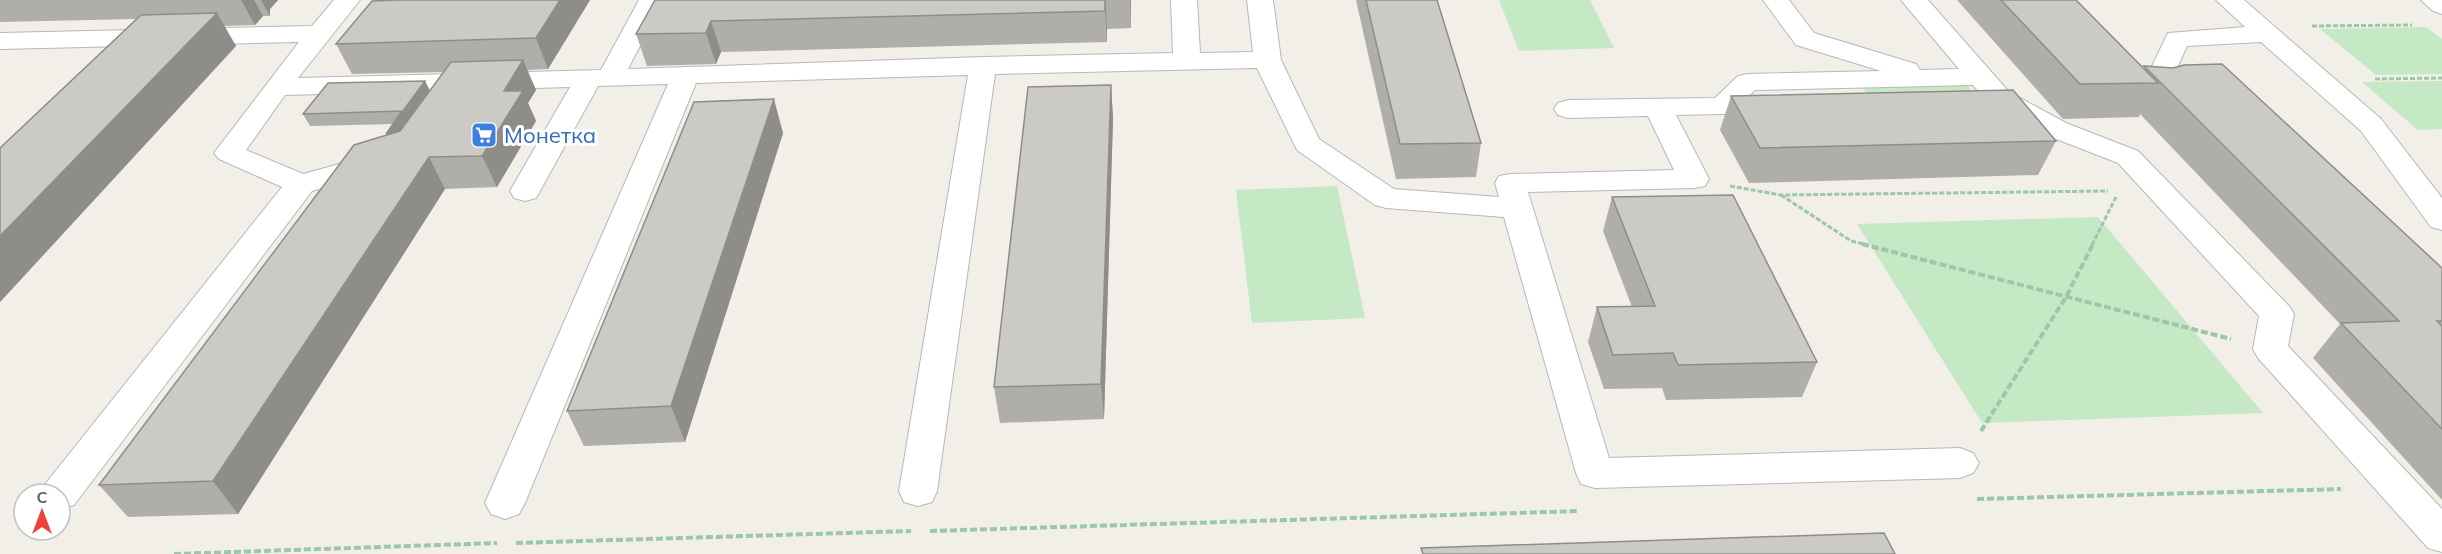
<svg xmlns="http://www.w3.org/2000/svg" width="2442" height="554" viewBox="0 0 2442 554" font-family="Mulish,sans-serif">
<rect width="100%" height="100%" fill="#f1efe8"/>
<g fill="#c5e8c5">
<path d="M1499 0H1590L1614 48 1519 51Z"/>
<path d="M2426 27 2442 39V74L2376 75 2320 29Z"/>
<path d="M2442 81V129L2418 130 2362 82Z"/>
<path d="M1964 82 1973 93 1869 96 1861 86Z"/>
<path d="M1337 186 1365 318 1252 323 1236 190Z"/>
<path d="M2098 217 2263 413 1982 423 1857 224Z"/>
</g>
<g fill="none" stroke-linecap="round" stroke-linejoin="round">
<g stroke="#b5b8bc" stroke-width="2">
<g id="minor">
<path d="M334 0H360L298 78 601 70 639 0H721L717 5 659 9 628 69 983 57 1173 53 1171 0H1197L1200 53 1253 52 1247 0H1273L1281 60 1319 139 1394 189 1499 197 1495 183 1499 176 1510 174 1674 170 1648 116 1568 118 1558 115 1554 109 1558 103 1568 100 1715 98 1738 76 1748 74 1881 71 1796 45 1763 0H1789L1814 33 1916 64 1920 70 1959 69 1901 0H1928L2009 92 2066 123 2138 151 2289 306 2294 314 2288 346 2442 509V552L2428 548 2258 358 2253 349 2259 316 2118 163 2046 135 1989 104 1973 85 1755 90 1748 97H1773L1783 99 1787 105 1783 111 1773 113 1676 115 1709 179 1705 186 1694 188 1528 192 1609 458 1960 448 1973 453 1979 463 1973 473 1960 478 1595 488 1581 484 1576 473 1504 217 1386 208 1375 205 1297 150 1257 68 995 74 937 491 932 502 918 506 904 502 899 491 968 75 696 83 525 503 519 514 505 519 491 514 485 503 668 84 598 86 540 191 536 198 525 201 514 198 510 191 570 87 285 95 246 150 303 174 372 155 383 158 387 164 383 170 312 191 74 505 60 509V494H41L46 483 282 187 219 159 214 153 299 42 0 49V33L312 26Z"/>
<path d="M2216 0H2244L2381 119 2442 198V230L2431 227 2361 131 2261 42 2187 46 2164 97 2154 99 2144 97 2140 91 2168 33 2245 27Z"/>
<path d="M2421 0H2442V14L2433 11Z"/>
</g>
</g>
<g stroke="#9cc7a9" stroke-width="3" stroke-dasharray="5 2" stroke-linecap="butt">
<path d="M2312 26 2412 25"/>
<path d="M2375 79 2442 78"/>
<path d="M1730 186 1781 195 2108 191"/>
<path d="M1781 195 1851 241 1868 245"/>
<path d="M2092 245 2116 197"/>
</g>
<g stroke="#9cc7a9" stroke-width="4" stroke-dasharray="7 3" stroke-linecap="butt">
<path d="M1862 244 2231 339"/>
<path d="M1981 431 2066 297 2093 244"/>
<path d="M1977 499 2341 489"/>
<path d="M930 531 1579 511"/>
<path d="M516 543 911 531"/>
<path d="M174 554 497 543"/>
</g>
<use href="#minor" fill="#fff" fill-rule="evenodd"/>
</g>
<g fill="#afaea9">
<path d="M0 0H278L270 9V16H263L255 25 224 26 236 46 0 302V148L136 19 0 22Z"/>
<path d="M397 0H590L548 69 527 70 536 90 528 103 536 121 497 187 445 189 238 514 128 517 99 485 386 135 393 124 310 126 303 114 425 81 430 91 444 72 352 74 336 44Z"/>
<path d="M655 0H1131V28L1107 29V42L721 52 716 64 647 66 636 34Z"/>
<path d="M1356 0H1437L1481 143 1476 177 1396 179Z"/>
<path d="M1957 0H2076L2143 68 2144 66 2442 268V500L2313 358 2340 324 2140 114 2139 117 2063 119Z"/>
<path d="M1111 85 1113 118 1104 419 1000 423 994 387Z"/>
<path d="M1731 96 2056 141 2038 175 1749 183 1720 130Z"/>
<path d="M783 133 685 442 584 446 567 411Z"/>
<path d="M1612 197 1817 362 1802 397 1666 400 1662 388 1604 389 1588 342 1597 307H1632L1603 231Z"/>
</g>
<g fill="#8f8d8a">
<path d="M241 0H254L263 16 255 25Z"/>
<path d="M261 0H278L270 9V16Z"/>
<path d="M560 0H590L548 69 536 38Z"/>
<path d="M1105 0 1107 29V42L1105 11Z"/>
<path d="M1130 0H1131V28Z"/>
<path d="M217 13 236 46 0 302V236Z"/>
<path d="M711 21 721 52 716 64 706 33Z"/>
<path d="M523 60 536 90 528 103 536 121 497 187 482 156 504 91Z"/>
<path d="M425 81 431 93 393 147 386 134Z"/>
<path d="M1111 85 1113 118 1104 419 1101 384Z"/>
<path d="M774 99 783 133 685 442 671 406Z"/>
<path d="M429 157 445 189 238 514 213 481Z"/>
</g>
<g fill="#cccac5" stroke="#8f8d8a" stroke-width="1.5">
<path d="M397 0H560L536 38 336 44 372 1Z"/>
<path d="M655 0H1105V11L711 21 706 33 636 34Z"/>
<path d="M1366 0H1437L1481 143 1400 144Z"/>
<path d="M2001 0H2076L2158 83 2080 84Z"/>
<path d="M217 13 0 236V148L141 15Z"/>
<path d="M523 60 504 91H523L482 156 429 157 213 481 99 485 354 145 400 131 451 62Z"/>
<path d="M2222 64 2442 268V321H2437L2442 326V429L2341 323 2399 321 2144 66 2173 68 2184 65Z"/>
<path d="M425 81 386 134 402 111 303 114 328 83Z"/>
<path d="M1111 85 1101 384 994 387 1028 87Z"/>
<path d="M2013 90 2056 141 1760 148 1731 96Z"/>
<path d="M774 99 671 406 567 411 694 102Z"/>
<path d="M1733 195 1817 362 1678 365 1673 353 1613 355 1597 307 1655 306 1612 197Z"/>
<path d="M1884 533 1895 554H1423L1421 548Z"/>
</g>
<defs>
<g id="supermarket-square" transform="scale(1.35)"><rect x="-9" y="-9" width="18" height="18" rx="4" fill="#3f7fe0" stroke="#fff"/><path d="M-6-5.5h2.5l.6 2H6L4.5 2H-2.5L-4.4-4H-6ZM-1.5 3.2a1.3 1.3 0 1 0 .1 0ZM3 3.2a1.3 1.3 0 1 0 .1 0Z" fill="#fff"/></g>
</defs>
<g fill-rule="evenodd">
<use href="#supermarket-square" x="484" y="135"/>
</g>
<g text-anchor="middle" stroke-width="6" stroke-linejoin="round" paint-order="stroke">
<g font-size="22" fill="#366cbe" stroke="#fff" text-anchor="start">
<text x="504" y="143">Монетка</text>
</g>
</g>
<g transform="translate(42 512)"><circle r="28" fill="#ffffff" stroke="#bfc1c3" stroke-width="1.5"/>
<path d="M0-4.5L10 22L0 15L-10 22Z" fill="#ea4335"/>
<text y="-9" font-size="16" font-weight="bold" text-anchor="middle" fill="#5f6368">С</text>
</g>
</svg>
